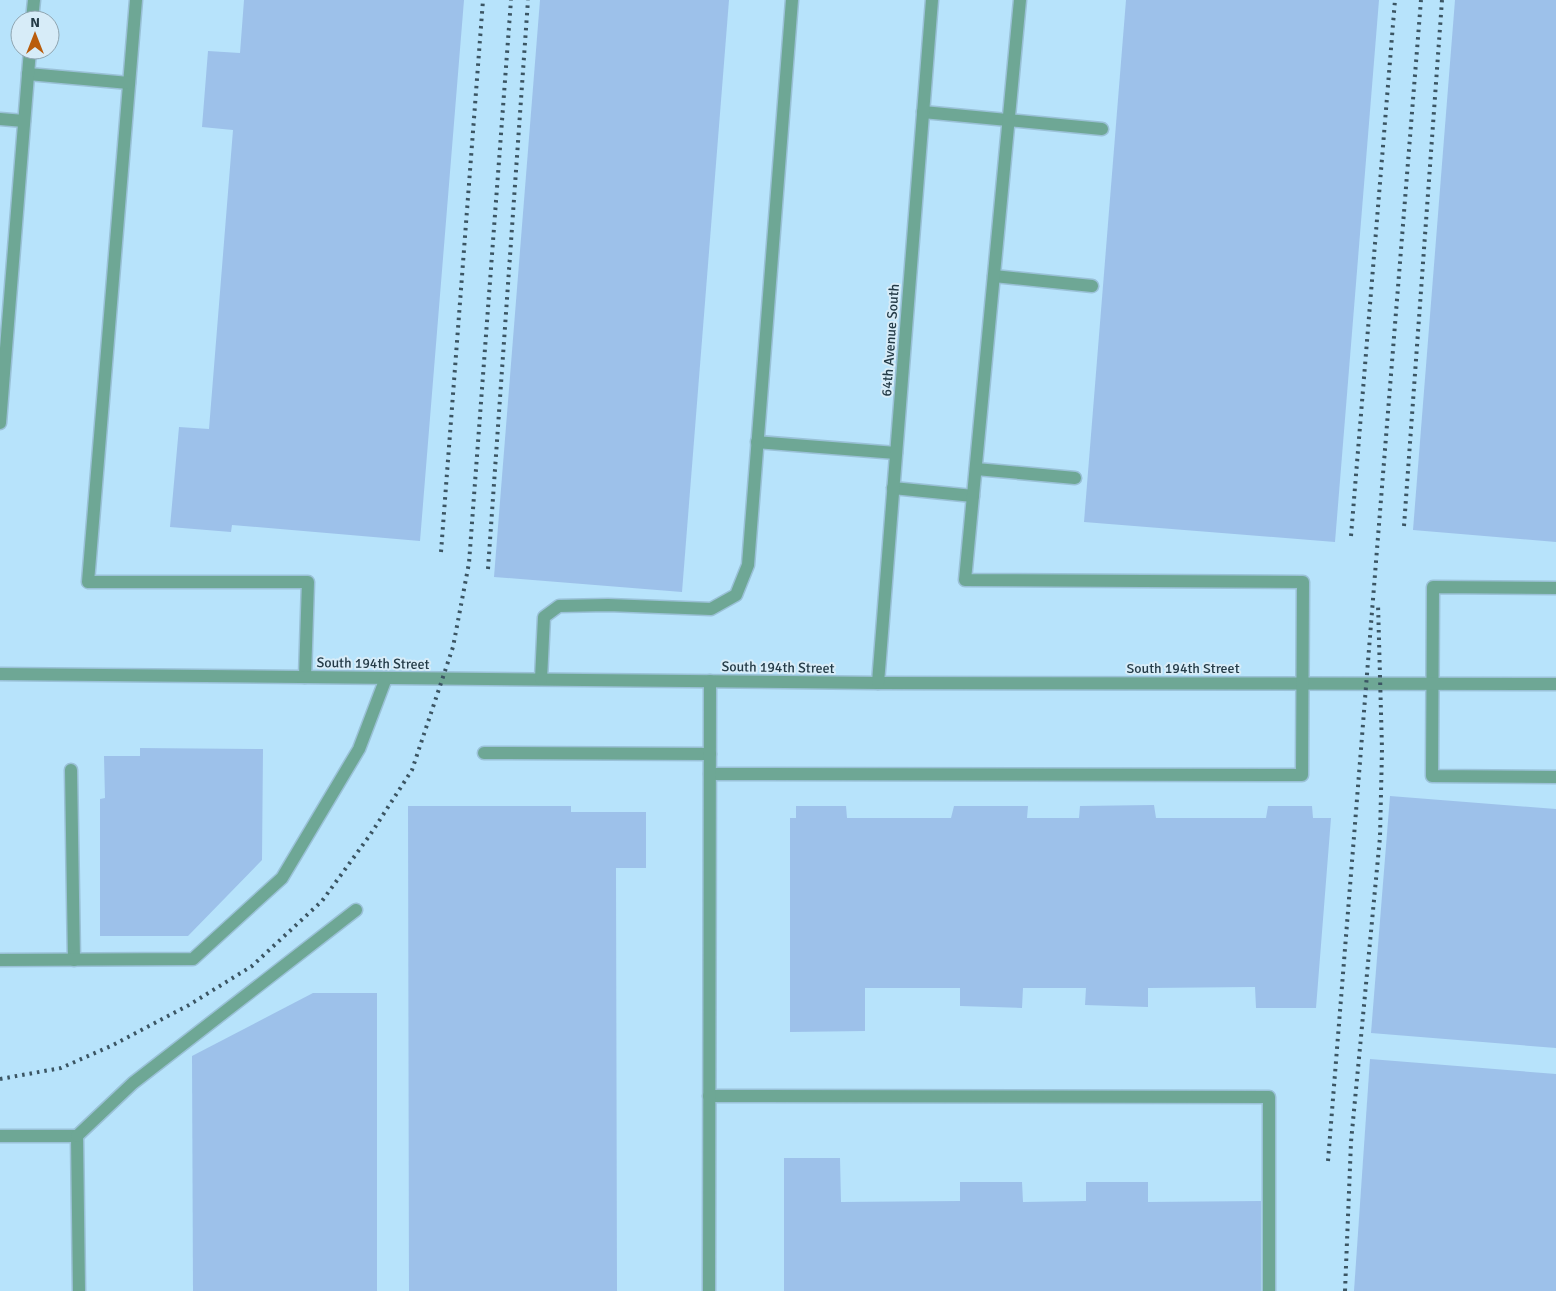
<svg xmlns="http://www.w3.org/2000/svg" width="1556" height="1291" viewBox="0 0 1556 1291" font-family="Signika,sans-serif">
<rect width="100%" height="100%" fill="#b7e3fb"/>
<g fill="#9dc1ea">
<path d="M244 0H464L420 541 232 525 231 532 170 527 179 427 209 429 233 130 202 127 208 51 240 53Z"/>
<path d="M540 0H729L682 592 494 577Z"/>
<path d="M1126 0H1379L1335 542 1084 522Z"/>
<path d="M1455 0H1556V542L1413 530Z"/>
<path d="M140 748 263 749 262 860 188 936H100V799L105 798 104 756H140Z"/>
<path d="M1390 796 1556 809V1048L1371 1033Z"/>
<path d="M1154 805 1156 818H1266L1268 806H1312L1313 818H1331L1316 1008H1256L1255 987 1148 988V1007L1085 1005 1086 988H1023L1022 1008 960 1006V988H865V1031L790 1032V818H796V806H846L847 818H951L954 806H1028L1027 818H1079L1080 806Z"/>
<path d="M408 806H571V812H646V868H616L617 1291H409Z"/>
<path d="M313 993H377V1291H193L192 1056Z"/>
<path d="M1370 1059 1556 1074V1291H1354Z"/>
<path d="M784 1158H840L841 1202 960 1201V1182H1022L1023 1202 1086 1201V1182H1148V1202L1261 1201V1291H784Z"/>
</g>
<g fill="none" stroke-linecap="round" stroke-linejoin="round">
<g stroke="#9ac1d7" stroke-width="15">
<g id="minor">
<path d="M136 0 88 582H308L305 677"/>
<path d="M32 20 34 0"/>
<path d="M28 74 129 83"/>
<path d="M923 112 1102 129"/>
<path d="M0 119 24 121"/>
<path d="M994 276 1092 286"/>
<path d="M0 423 30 50"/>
<path d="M757 442 896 453"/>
<path d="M976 469 1075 478"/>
<path d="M893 488 973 496"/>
<path d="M1556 588 1433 587 1432 776 1556 777"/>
<path d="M0 674 878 683 1556 684"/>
<path d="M541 679 544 617 559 606 608 605 711 609 736 595 748 565 792 0"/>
<path d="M878 683 932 0"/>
<path d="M484 753 710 754"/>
<path d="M71 770 74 960"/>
<path d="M710 774 1302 775 1303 582 965 580 1020 0"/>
<path d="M0 960 193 959 282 878 359 749 386 678"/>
<path d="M709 1096 1269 1097V1291"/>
<path d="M0 1136H77L79 1291"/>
<path d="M77 1136 133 1083 356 910"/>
<path d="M709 1291 710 681"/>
</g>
</g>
<use href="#minor" stroke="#6ea795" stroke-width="12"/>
<g stroke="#3b5563" stroke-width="4" stroke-dasharray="2.5 5" stroke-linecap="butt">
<path d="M1404 526 1442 0"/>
<path d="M1351 536 1395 0"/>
<path d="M441 552 483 0"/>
<path d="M488 569 528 0"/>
<path d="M0 1079 61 1068 113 1045 189 1005 252 966 322 901 370 835 412 770 453 647 469 563 511 0"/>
<path d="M1328 1161 1421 0"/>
<path d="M1345 1291 1351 1142 1380 837 1382 749 1378 604"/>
</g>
</g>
<g text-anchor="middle" stroke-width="4" stroke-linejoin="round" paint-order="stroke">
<g font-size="14" fill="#243b47" stroke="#d7ecf8">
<text transform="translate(890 340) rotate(-86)" y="5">64th Avenue South</text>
<text transform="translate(373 663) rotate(1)" y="5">South 194th Street</text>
<text transform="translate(778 667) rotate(1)" y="5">South 194th Street</text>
<text x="1183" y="673">South 194th Street</text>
</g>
</g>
<g transform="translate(35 35)"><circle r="24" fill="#d7ecf8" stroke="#8fa5b1"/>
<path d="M0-4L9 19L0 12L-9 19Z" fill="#b95c0c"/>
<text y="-8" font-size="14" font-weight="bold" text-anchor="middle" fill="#243b47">N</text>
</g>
</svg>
